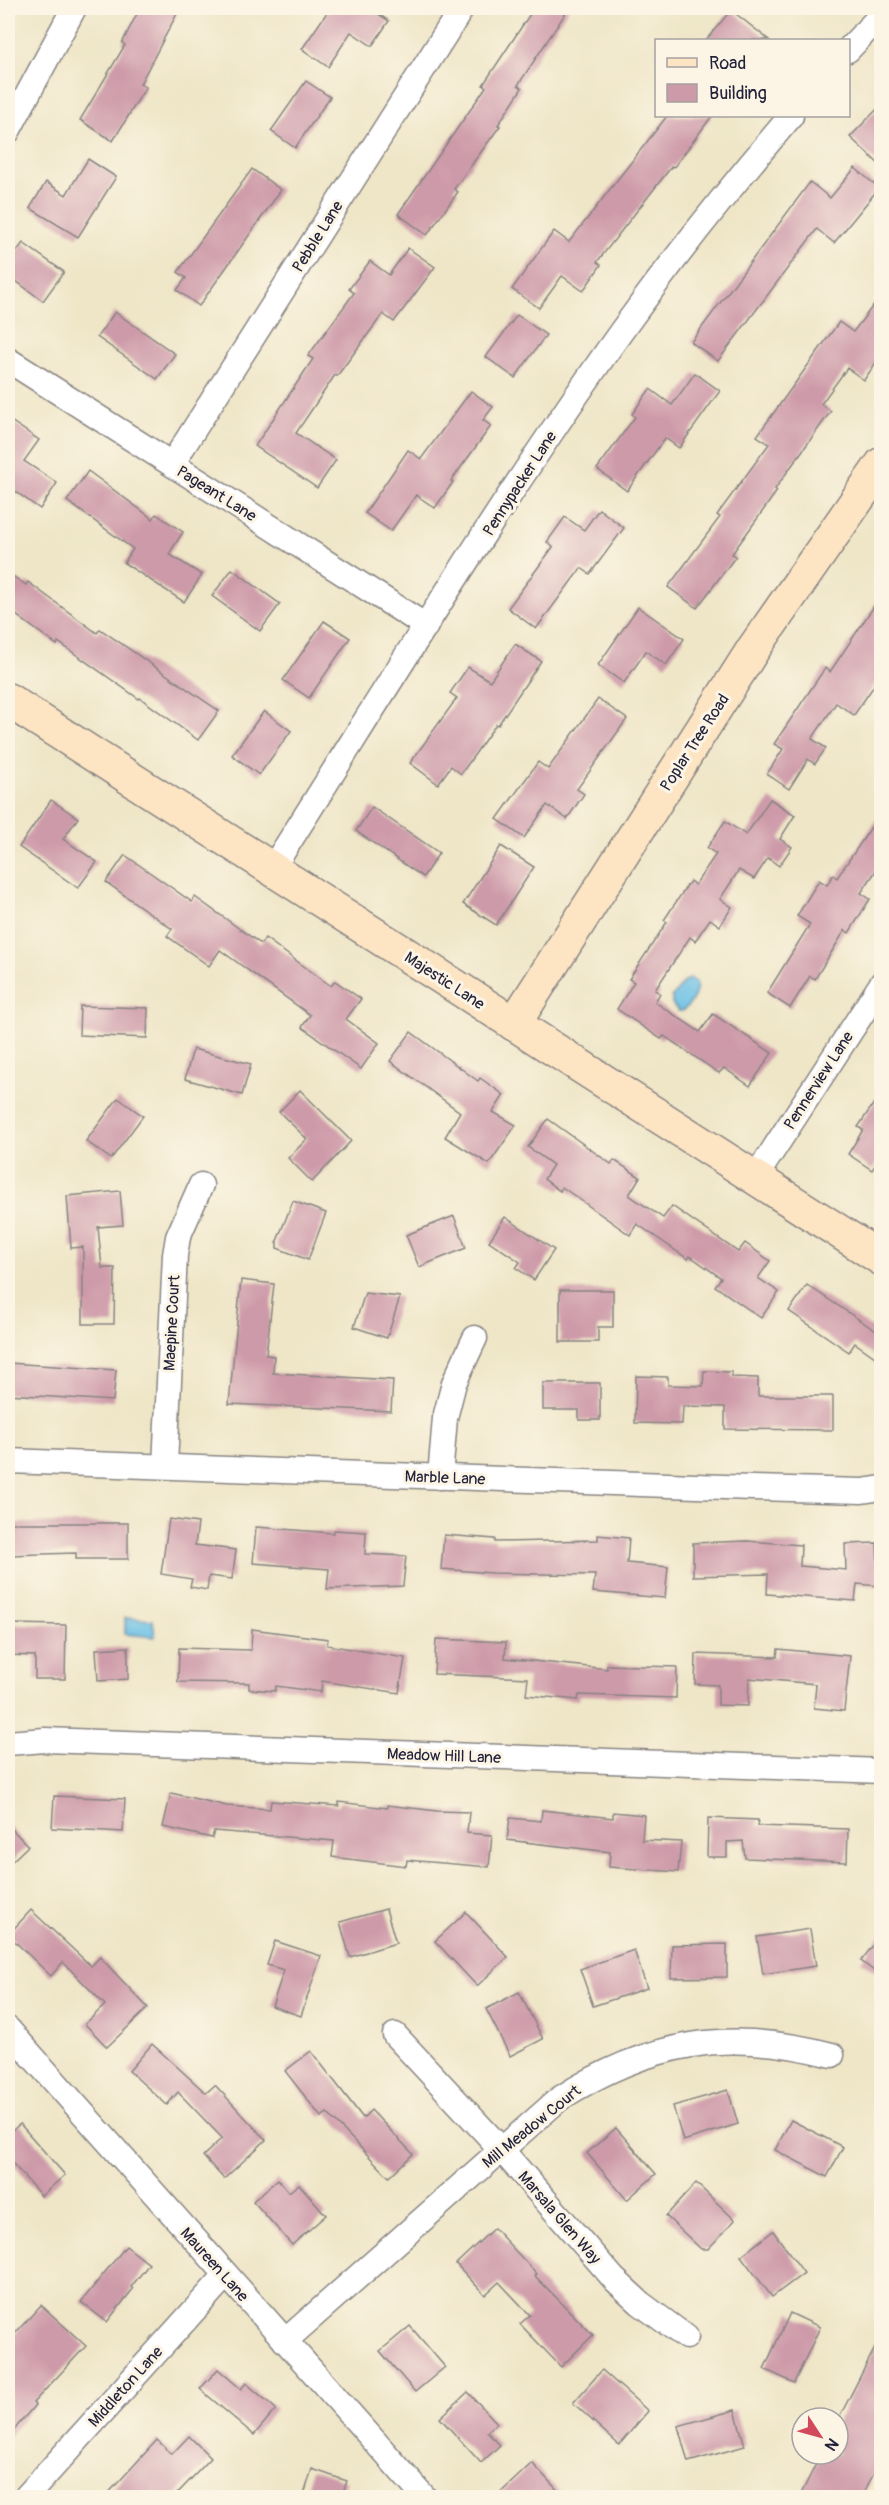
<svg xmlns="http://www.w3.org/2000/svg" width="889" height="2505" viewBox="0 0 889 2505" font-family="Pangolin,sans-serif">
<rect width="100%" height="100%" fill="#fcf5e5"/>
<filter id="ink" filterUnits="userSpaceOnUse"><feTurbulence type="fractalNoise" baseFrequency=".0167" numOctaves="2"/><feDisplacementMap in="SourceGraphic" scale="12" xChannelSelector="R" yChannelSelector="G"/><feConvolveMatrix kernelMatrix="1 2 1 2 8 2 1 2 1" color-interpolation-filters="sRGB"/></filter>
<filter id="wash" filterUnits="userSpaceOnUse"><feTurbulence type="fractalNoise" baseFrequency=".008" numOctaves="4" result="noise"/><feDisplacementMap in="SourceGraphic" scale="24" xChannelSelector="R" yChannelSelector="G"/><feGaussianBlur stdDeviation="1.35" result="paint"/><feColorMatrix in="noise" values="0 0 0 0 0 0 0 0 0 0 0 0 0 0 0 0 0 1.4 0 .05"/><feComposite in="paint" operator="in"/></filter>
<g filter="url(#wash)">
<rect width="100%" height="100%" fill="#efe6c8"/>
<g fill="#68bfe5" stroke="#457090" stroke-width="1.5">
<path d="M691 979 696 982C699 992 690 1006 682 1011H678L672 1004V996C680 991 680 980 691 979Z"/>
<path d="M125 1618 153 1620 155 1637 125 1634Z"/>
</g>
<g id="blocks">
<g fill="#cd9aa9">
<path d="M140 8H180L140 84 146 87 113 141 80 120 125 45 122 43Z"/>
<path d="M330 8H369L389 21 372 46 351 32 328 67 302 49Z"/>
<path d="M534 8H569L518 85 522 88 498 125 500 126 454 189 458 192 427 235 398 214 486 87 483 85Z"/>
<path d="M731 10 769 40H706Z"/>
<path d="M306 81 330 97 295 148 271 131Z"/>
<path d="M882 104V167L850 137Z"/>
<path d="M667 116H712L674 167 672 166 597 262 601 265 583 291 562 276 539 308 512 289 554 231 569 242Z"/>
<path d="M88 159 116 177 78 237 30 208 46 182 66 195Z"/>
<path d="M855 168 879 188 834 243 817 229 718 361 691 342 810 182 830 198Z"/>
<path d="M252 169 281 190 199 306 177 290 186 278 178 272Z"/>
<path d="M23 243 64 272 43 301 8 275V263Z"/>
<path d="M408 248 435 267 394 322 383 314 337 376 335 375 296 433 336 460 317 488 255 446 313 359 308 356 354 293 349 289 370 261 389 275Z"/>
<path d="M882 294V354L864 380 847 368 821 404 831 411 775 489 777 491 732 554 736 556 697 608 668 587 720 517 717 515 769 444 757 436 839 322 853 332Z"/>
<path d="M115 312 175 354 157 379 97 337Z"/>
<path d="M517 315 546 335 515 378 486 357Z"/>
<path d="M695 373 720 391 679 448 665 438 627 491 597 469 635 417 632 414 650 389 672 405Z"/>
<path d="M471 391 493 407 483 420 491 426 451 481 453 482 435 508 416 495 391 531 365 513 408 450 421 459Z"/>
<path d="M8 419 39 440 24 461 57 483 40 509 8 486Z"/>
<path d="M88 471 153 519 156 514 183 532 169 554 202 575 184 602 124 563 133 549 67 501Z"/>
<path d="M599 509 624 528 590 574 581 568 536 629 508 608 553 547 547 542 565 517 584 530Z"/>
<path d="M232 569 280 604 260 631 212 596Z"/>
<path d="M8 573 26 585 28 582 97 633 100 629 219 711 198 740 140 698 139 699 58 642 57 645 8 609Z"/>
<path d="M882 594V674L854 715 836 703 812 739 826 748 815 764 808 759 789 789 767 774 783 749 774 744 825 668 830 672Z"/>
<path d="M638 607 684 639 666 665 646 651 624 683 598 665Z"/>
<path d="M324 621 350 638 309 698 283 680Z"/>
<path d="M515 644 541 661 498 725 496 724 461 774 451 766 438 784 410 763 457 698 450 693 468 667 490 681Z"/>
<path d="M598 699 627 719 577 789 584 794 567 819 547 805 524 838 497 819 538 762 548 769Z"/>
<path d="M264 711 291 731 259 775 232 755Z"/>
<path d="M770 799 795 815 780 839 792 847 779 866 768 858 754 879 739 870 720 899 732 907 720 926 710 919 695 941 690 937 655 990 660 993 655 1002 700 1032 713 1014 772 1053 750 1086 724 1068 719 1073 664 1036 661 1039 617 1009 634 982 629 979 667 922 664 920 690 881 695 885 716 854 707 848 725 821 746 835Z"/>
<path d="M51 800 78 818 63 839 97 862 78 888 19 847Z"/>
<path d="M372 807 439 853 423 877 356 831Z"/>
<path d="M882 811V862L861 893 870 899 849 933 845 930 815 979 810 976 790 1008 767 993 810 924 797 916 819 880 827 885 833 875 837 878Z"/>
<path d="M501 846 534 867 496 925 463 904Z"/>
<path d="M125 855 192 902 195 897 261 944 265 938 331 986 335 981 361 999 346 1019 379 1043 361 1069 302 1027 310 1015 220 950 209 966 167 936 172 929 106 882Z"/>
<path d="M80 1006 148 1008 147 1038 79 1035Z"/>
<path d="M411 1032 478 1081 480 1078 504 1095 493 1112 516 1125 489 1164 445 1137 460 1112 390 1061Z"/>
<path d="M193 1049 251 1064 242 1095 185 1079Z"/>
<path d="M300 1090 351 1141 312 1182 288 1158 307 1139 279 1112Z"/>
<path d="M882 1091V1155L872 1170 848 1154 863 1130 858 1127Z"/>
<path d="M118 1098 143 1116 111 1159 86 1141Z"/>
<path d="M548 1119 611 1164 614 1160 640 1177 629 1195 663 1218 672 1206 738 1252 745 1243 770 1261 758 1278 779 1292 761 1318 715 1286 721 1278 690 1256 688 1259 637 1224 630 1235 562 1187 560 1191 544 1179 553 1165 528 1147Z"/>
<path d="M120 1191 123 1225 98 1227 102 1268H115L114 1324H83V1247L71 1248 67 1196Z"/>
<path d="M293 1201 326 1213 308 1260 277 1248V1241Z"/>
<path d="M454 1216 466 1248 419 1267 406 1235Z"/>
<path d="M505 1217 554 1250 534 1280 516 1268 520 1262 489 1241Z"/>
<path d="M241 1280 274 1284 266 1355 274 1356 273 1373 393 1380 391 1411 229 1404Z"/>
<path d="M807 1285 882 1335V1362L855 1343 849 1352 789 1311Z"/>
<path d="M560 1290H613V1327H598V1342H560Z"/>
<path d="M365 1293 400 1297 387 1338 354 1327Z"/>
<path d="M8 1363 116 1370 113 1401 8 1394Z"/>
<path d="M704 1371 732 1372V1377L758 1378V1396H833V1430L725 1429V1407L683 1406 682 1424 635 1423 636 1376 668 1377V1385L703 1386Z"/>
<path d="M543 1383H600V1420H579V1410H543Z"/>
<path d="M169 1519 198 1523 195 1545 236 1550 232 1579 209 1576 207 1590 190 1587 192 1579 161 1574Z"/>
<path d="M8 1523H128V1559H76V1553L8 1555Z"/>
<path d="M256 1527 333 1533 334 1530 366 1532 365 1554 406 1556 403 1586 327 1589 329 1569 253 1563Z"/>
<path d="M444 1535 495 1539V1542L598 1540V1535L629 1538 627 1563 668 1567 665 1598 593 1592 595 1575 492 1573 441 1569Z"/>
<path d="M747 1541 801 1545 800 1566 846 1570 845 1544 877 1543 879 1586 857 1584 855 1601 767 1594 768 1574 693 1576V1543Z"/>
<path d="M8 1624 66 1625 65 1679H35V1656L8 1655Z"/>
<path d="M252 1629 328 1639 327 1645 405 1658 399 1693 322 1681 321 1692 276 1686 275 1691 249 1689V1683L178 1682 179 1648 251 1650Z"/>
<path d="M436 1639 506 1642 505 1658 607 1669V1665L677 1667 676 1698 579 1695 578 1700 526 1695 528 1678 434 1674Z"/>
<path d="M128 1647V1679L98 1681 96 1649Z"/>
<path d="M778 1649 850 1656 844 1711 814 1708 816 1684 749 1678 748 1706 718 1705V1685L695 1684 696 1654 777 1657Z"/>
<path d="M171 1793 227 1806 270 1809 271 1801 339 1806V1802L387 1808V1805L437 1811 469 1812 467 1833 492 1835 489 1867 407 1860 406 1866 332 1857 334 1841 214 1831 212 1838 163 1827Z"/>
<path d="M54 1796 125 1799 123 1832 52 1828Z"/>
<path d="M542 1810 613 1818V1812L644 1815 642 1840 681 1842 678 1872 609 1867 610 1852 507 1840 510 1818 541 1821Z"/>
<path d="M708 1818 758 1820 757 1826 848 1829 847 1862 745 1858 743 1841 727 1842V1857H707Z"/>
<path d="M8 1825 28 1846 8 1865Z"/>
<path d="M386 1909 396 1943 350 1957 340 1922Z"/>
<path d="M31 1910 91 1966 100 1957 148 2008 107 2047 85 2024 105 2005 63 1962 51 1976 8 1935Z"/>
<path d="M466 1912 508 1957 477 1986 435 1941Z"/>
<path d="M810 1929 816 1966 763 1974 757 1937Z"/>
<path d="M882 1933V1977L861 1961Z"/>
<path d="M275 1941 321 1956 301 2016 272 2006 284 1970 267 1965Z"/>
<path d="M727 1944V1977L671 1978 672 1945Z"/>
<path d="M634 1950 647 1988 593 2006 580 1969Z"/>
<path d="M519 1992 543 2039 510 2056 486 2009Z"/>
<path d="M152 2044 206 2093 215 2085 266 2140 224 2179 203 2156 222 2138 178 2092 167 2105 129 2071Z"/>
<path d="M311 2051 363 2118 371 2110 413 2154 389 2177 327 2113 321 2117 285 2071Z"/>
<path d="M728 2090 738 2124 683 2141 673 2106Z"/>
<path d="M791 2120 843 2147 827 2177 775 2150Z"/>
<path d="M20 2124 65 2175 41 2196 8 2158V2134Z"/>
<path d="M616 2128 656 2174 627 2200 587 2153Z"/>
<path d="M278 2179 289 2192 299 2184 326 2215 292 2245 253 2201Z"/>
<path d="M696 2183 735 2220 708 2249H701L666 2216Z"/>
<path d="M494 2228 537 2274 535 2276 593 2335 561 2367 520 2324 530 2315 499 2282 485 2295 456 2264Z"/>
<path d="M773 2231 804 2273 772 2297 741 2256Z"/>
<path d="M126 2246 149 2264 131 2287 133 2289 107 2322 81 2302Z"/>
<path d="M41 2305 86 2346 33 2403 35 2405 8 2437V2341Z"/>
<path d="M790 2313 820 2327 794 2383 764 2369Z"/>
<path d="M410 2326 445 2367 415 2392 380 2351Z"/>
<path d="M882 2334V2458L861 2498H799L821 2454H838V2420Z"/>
<path d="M218 2369 241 2389 246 2383 276 2409 254 2435 200 2389Z"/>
<path d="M602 2370 648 2411 619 2445 573 2403Z"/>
<path d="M468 2392 497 2423 487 2432 500 2445 481 2463 440 2418Z"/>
<path d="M735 2410 745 2446 688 2462 678 2426Z"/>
<path d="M189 2436 211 2458 173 2498H104L157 2440 172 2454Z"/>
<path d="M532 2463 565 2498H495Z"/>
<path d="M312 2469 347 2481 341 2498H303Z"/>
</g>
</g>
</g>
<g filter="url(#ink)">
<use href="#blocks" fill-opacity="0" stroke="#888482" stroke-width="1.5"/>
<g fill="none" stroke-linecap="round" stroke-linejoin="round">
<g stroke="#888482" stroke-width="27">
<g id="street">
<path d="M848 50 882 14"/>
<path d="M8 131 74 8"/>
<path d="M8 360 426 626"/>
<path d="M172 464 462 8"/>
<path d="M272 869C387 688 498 504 623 329 676 255 732 185 791 116"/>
<path d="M755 1178 882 983"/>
<path d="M8 1461 752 1488 862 1491 882 1488"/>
<path d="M165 1466 175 1255 178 1237 201 1185"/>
<path d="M440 1477 445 1418 454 1383 475 1338"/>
<path d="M8 1743 45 1740 882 1771"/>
<path d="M8 2029 425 2498"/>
<path d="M395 2035 501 2149 614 2279 640 2303 686 2337"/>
<path d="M285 2341 559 2099C649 2041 729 2028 832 2055"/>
<path d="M25 2498 226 2275"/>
</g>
</g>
<g stroke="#888482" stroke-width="36">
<g id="secondary">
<path d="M8 700 882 1259"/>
<path d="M514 1024 754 648 882 464"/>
</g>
</g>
<use href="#street" stroke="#fff" stroke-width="24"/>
<use href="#secondary" stroke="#fde5c4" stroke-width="33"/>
</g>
</g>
<g text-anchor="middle" stroke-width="6" stroke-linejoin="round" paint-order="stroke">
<g font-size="16" fill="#22223b" stroke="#fcf5e5">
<text transform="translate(317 236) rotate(-58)" y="6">Pebble Lane</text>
<text transform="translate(519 483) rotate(-57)" y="6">Pennypacker Lane</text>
<text transform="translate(217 493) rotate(32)" y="6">Pageant Lane</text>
<text transform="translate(694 742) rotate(-57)" y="6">Poplar Tree Road</text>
<text transform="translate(445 980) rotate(33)" y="6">Majestic Lane</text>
<text transform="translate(818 1080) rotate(-57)" y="6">Pennerview Lane</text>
<text transform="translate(171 1323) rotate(-87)" y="6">Maepine Court</text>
<text transform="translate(445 1477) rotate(2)" y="6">Marble Lane</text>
<text transform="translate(444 1755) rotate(2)" y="6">Meadow Hill Lane</text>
<text transform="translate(531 2126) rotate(-39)" y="6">Mill Meadow Court</text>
<text transform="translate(560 2217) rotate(49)" y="6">Marsala Glen Way</text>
<text transform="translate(215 2264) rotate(48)" y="6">Maureen Lane</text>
<text transform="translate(125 2386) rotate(-48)" y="6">Middleton Lane</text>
</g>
</g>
<rect width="889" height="2505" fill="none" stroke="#fcf5e5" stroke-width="30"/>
<rect x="655" y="39" width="195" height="78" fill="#fcf5e5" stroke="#a5a1a1" stroke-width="1.5"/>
<rect x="667" y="58" width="30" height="9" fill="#fde5c4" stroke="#a5a1a1" stroke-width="1.5"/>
<text x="709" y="69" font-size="18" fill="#22223b">Road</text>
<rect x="667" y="84" width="30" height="18" fill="#cd9aa9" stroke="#a5a1a1" stroke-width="1.5"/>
<text x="709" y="99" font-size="18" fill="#22223b">Building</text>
<g transform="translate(820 2436) rotate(126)"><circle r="28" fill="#fcf5e5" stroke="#a5a1a1" stroke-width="1.5"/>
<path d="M0-4.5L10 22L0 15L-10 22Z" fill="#d1495b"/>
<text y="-9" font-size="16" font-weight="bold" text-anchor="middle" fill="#22223b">N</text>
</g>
</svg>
